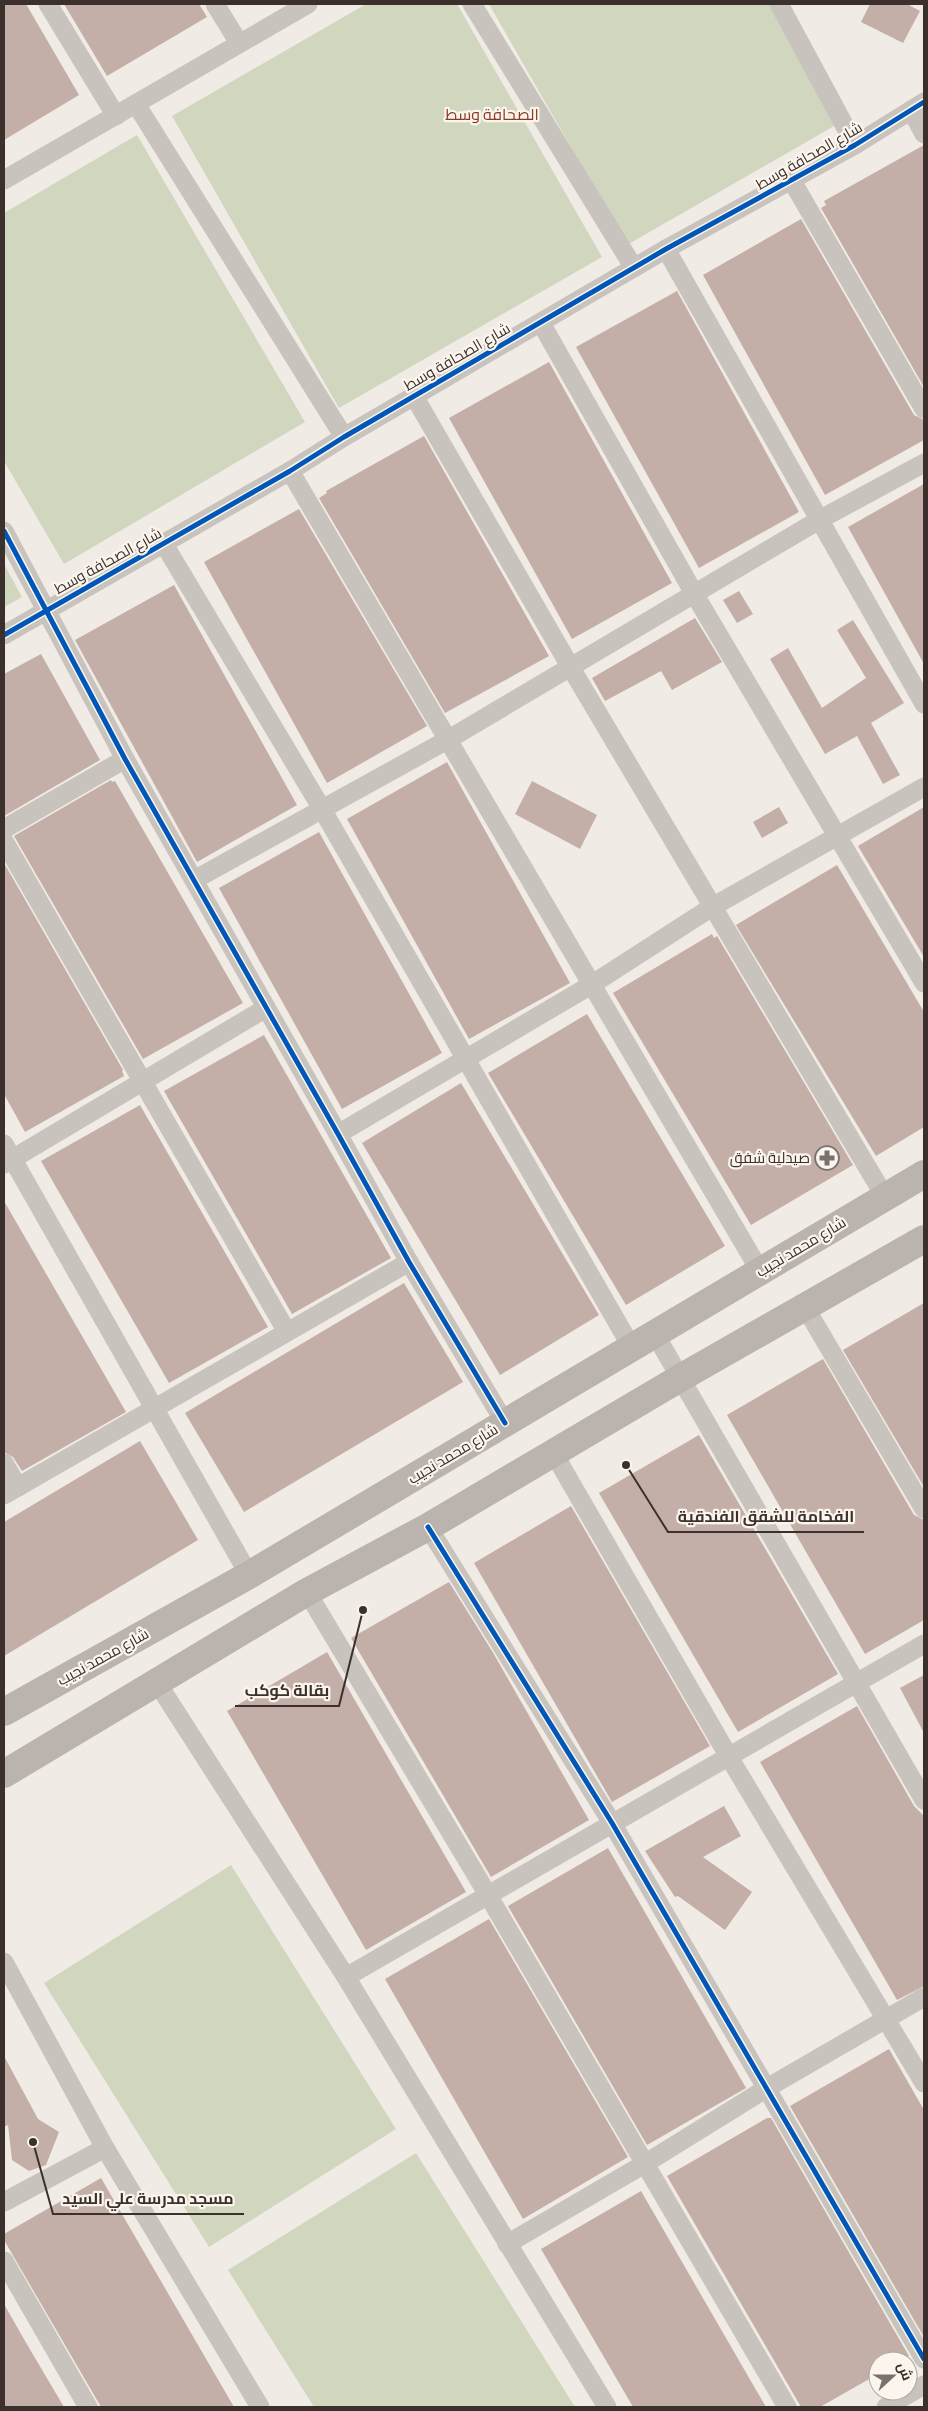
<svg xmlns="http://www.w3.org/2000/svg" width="928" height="2411" viewBox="0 0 928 2411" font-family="Manrope,Cairo,sans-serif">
<rect width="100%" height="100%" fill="#f0ebe5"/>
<g fill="#d1d6bf">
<path d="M366 4H457L602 257 339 408 172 116Z"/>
<path d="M489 4H783L848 118 627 245Z"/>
<path d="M137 135 305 422 64 564 4 461V213Z"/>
<path d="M4 564 22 597 4 607Z"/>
<path d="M231 1865 396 2129 209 2247 44 1983Z"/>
<path d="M416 2153 575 2407H314L228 2270Z"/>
</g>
<g fill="#c3afa7">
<path d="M4 4H26L79 95 4 140Z"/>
<path d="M64 4H199L207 17 107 76Z"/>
<path d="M870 4H907L920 11 903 43 861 22Z"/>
<path d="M924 145V387L821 208 826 205 824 201Z"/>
<path d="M801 219 914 415 924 420V440L825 495 703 275Z"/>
<path d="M677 291 799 512 699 568 576 347Z"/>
<path d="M549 362 672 583 572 639 449 418Z"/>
<path d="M424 436 549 656 445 713 319 498 327 493 326 491Z"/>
<path d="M924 484V664L848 527Z"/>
<path d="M299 509 427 726 327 783 204 562Z"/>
<path d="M174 585 297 805 197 862 75 640Z"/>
<path d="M739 591 753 614 737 623 723 600Z"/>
<path d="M695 618 722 662 672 690 661 671 605 701 592 678Z"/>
<path d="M853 620 904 703 871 723 900 775 883 784 857 736 825 754 770 659 788 648 822 708 866 678 837 630Z"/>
<path d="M41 654 100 760 4 816V674Z"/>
<path d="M447 762 570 983 469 1039 347 819Z"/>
<path d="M111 780 112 782 115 781 243 1003 143 1059 14 836Z"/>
<path d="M532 781 597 815 580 849 515 814Z"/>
<path d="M779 807 788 823 762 838 753 822Z"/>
<path d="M924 807V957L858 846Z"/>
<path d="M319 832 442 1053 342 1109 219 888Z"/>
<path d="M4 863 123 1070 122 1071 124 1076 25 1132 4 1094Z"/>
<path d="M837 865 924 1012V1127L876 1156 736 925Z"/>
<path d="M712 934 714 938 717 936 853 1165 751 1225 613 993Z"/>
<path d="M587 1014 725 1246 626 1305 488 1073Z"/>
<path d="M264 1035 391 1258 292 1314 164 1091Z"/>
<path d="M461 1083 599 1315 500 1375 362 1143Z"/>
<path d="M140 1105 268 1327 169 1383 41 1161Z"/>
<path d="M4 1201 126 1412 22 1471 13 1457 4 1452Z"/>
<path d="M404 1283 463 1382 244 1512 185 1413Z"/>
<path d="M924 1303V1487L843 1350Z"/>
<path d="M823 1359 914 1515 924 1520V1620L865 1654 727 1415Z"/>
<path d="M699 1435 838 1674 738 1732 599 1493Z"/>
<path d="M140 1441 198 1540 4 1656V1522Z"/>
<path d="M571 1506 710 1746 612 1802 474 1563Z"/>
<path d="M449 1582 492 1651 589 1820 491 1877 351 1638Z"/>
<path d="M327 1652 466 1892 366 1950 227 1711Z"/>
<path d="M924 1675V1733L900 1688Z"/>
<path d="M857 1706 914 1806 924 1816V1986L897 2000 760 1762Z"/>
<path d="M724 1806 741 1836 703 1857 752 1892 725 1930 678 1896 675 1897 645 1851Z"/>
<path d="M608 1848 746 2088 647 2145 508 1906Z"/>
<path d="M489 1919 628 2157 523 2219 385 1979Z"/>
<path d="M889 2049 924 2110V2337L790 2106Z"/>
<path d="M4 2056 38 2119 59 2132 46 2165 29 2171 12 2160 8 2125 4 2127Z"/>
<path d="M767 2118H771L909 2356 900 2361H878V2374L820 2407H801L667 2176Z"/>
<path d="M101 2178 126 2221 234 2407H101L4 2240V2234Z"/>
<path d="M641 2191 752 2383 766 2407H633L569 2297 541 2249Z"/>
<path d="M4 2304 25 2341 64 2407H4Z"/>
</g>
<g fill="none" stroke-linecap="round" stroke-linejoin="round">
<g stroke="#c9c3be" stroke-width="19">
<path d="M48 4 116 116"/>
<path d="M215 4 239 43"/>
<path d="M472 4 634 268"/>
<path d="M779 4 855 145"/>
<path d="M136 104 344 437"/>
<path d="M911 110 924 134"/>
<path d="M4 180 308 4"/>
<path d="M792 181 924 409"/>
<path d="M666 249 924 704"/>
<path d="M541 323 695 595 924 983"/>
<path d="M414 396 571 668 885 1197"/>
<path d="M290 471 760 1271"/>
<path d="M4 531 125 759 338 1134 409 1262 505 1423"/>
<path d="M164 544 322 809 632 1348"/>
<path d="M4 635 290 471 344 437 666 249 855 145 924 102"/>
<path d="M4 829 125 759"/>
<path d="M4 841 287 1332"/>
<path d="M194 880 449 739 819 520 924 463"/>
<path d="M338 1134 591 985 712 907 924 787"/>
<path d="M4 1144 249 1575"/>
<path d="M4 1164 266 1008"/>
<path d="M805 1307 924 1509"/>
<path d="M655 1334 924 1800"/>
<path d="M553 1452 729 1757 924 2083"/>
<path d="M4 1463 18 1487"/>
<path d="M4 1495 409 1262"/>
<path d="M428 1527 612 1823 924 2359"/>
<path d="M307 1592 488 1895 787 2407"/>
<path d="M156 1681 346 1977 607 2407"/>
<path d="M4 1962 105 2148 260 2407"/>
<path d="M346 1977 924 1644"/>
<path d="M4 2202 105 2148"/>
<path d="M507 2244 646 2163 767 2088 924 1997"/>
<path d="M4 2261 88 2407"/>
<path d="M886 2407 924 2385"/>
</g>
<g stroke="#bab3ae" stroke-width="28">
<path d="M4 1712 249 1575 924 1174"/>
<path d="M4 1774 307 1592 428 1527 682 1377 924 1239"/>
</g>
<g stroke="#fbf5ee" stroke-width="8">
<g id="cycleway">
<path d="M4 531 125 759 338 1134 409 1262 505 1423"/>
<path d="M4 635 290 471 344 437 666 249 855 145 924 102"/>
<path d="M428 1527 612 1823 924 2359"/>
</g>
</g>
<use href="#cycleway" stroke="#0057b8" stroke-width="5"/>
</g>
<defs>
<g id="pharmacy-ring" transform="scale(1.25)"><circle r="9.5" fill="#fbf5ee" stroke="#7a716c" stroke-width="1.5"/><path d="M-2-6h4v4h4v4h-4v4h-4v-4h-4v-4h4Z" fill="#7a716c"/></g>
</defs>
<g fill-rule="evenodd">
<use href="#pharmacy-ring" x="827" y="1158"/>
</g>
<g text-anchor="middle" stroke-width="4.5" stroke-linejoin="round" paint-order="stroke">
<g font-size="15" fill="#3b302b" stroke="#fbf5ee">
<text transform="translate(809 156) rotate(-30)" y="5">شارع الصحافة وسط</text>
<text transform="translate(457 357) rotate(-30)" y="5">شارع الصحافة وسط</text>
<text transform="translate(108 561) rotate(-29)" y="5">شارع الصحافة وسط</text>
<text transform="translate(801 1247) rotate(-31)" y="5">شارع محمد نجيب</text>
<text transform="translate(453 1454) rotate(-31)" y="5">شارع محمد نجيب</text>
<text transform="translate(103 1657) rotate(-29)" y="5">شارع محمد نجيب</text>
</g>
<g font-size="15" fill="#3b302b" stroke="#fbf5ee" text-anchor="end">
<text x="810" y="1163">صيدلية شفق</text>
</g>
<g font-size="16" fill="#8c3b22" stroke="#fbf5ee">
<text x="492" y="120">الصحافة وسط</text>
</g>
</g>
<path fill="none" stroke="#3b302b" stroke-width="2" d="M626 1465L668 1532H864M363 1610L339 1706H235M33 2142L53 2214H244"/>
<g fill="#3b302b" stroke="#fbf5ee" stroke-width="2">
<circle cx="626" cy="1465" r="5"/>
<circle cx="363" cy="1610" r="5"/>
<circle cx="33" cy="2142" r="5"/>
</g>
<g font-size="16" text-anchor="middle" font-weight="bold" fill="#3b302b" stroke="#fbf5ee" stroke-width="4.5" stroke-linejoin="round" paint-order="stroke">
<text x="766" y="1522">الفخامة للشقق الفندقية</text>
<text x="287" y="1696">بقالة كوكب</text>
<text x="148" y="2204">مسجد مدرسة علي السيد</text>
</g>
<rect width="928" height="2411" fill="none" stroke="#3b302b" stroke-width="10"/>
<g transform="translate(893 2376) rotate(69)"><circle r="24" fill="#fbf5ee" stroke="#aea6a0"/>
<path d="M0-4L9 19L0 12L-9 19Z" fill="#7a716c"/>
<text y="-8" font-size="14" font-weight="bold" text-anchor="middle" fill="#3b302b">ش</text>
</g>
</svg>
